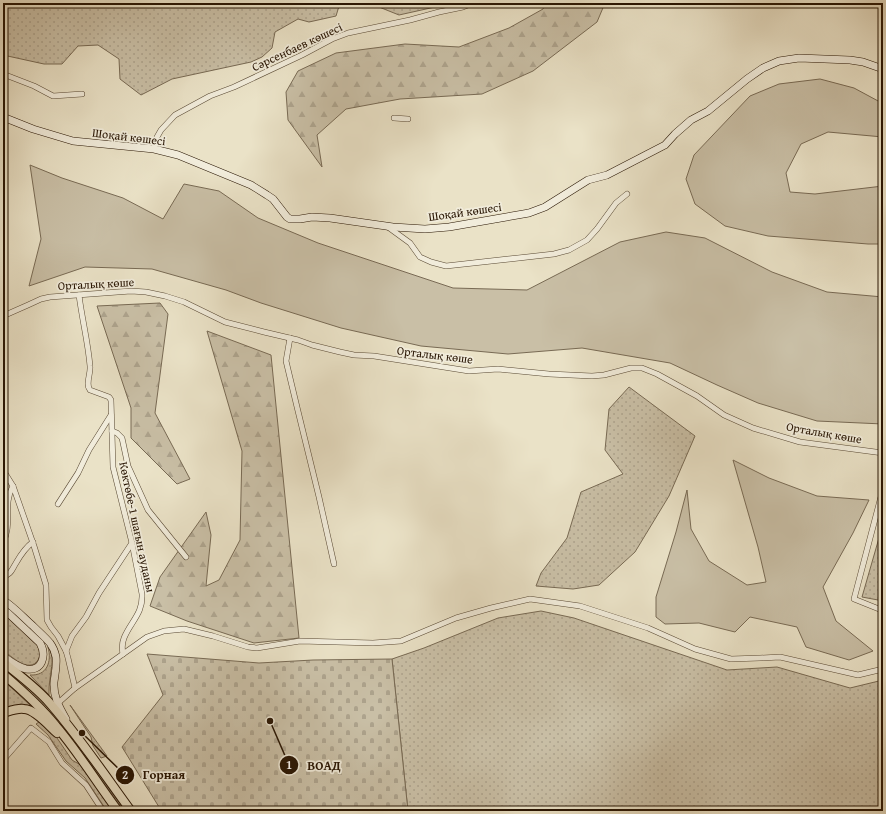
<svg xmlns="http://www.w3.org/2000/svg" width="886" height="814" viewBox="0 0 886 814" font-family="'Gentium Book Plus',serif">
<defs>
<pattern id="grass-dots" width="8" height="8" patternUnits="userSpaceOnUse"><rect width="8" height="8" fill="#c9bfa6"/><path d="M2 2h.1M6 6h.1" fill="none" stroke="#ada38d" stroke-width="1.8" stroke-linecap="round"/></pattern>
<pattern id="forest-firs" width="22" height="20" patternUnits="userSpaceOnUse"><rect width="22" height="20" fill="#c9bfa6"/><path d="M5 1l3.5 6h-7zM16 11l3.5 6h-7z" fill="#ada38d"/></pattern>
<pattern id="cemetery-stones" width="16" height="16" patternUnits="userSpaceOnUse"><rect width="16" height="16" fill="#c9bfa6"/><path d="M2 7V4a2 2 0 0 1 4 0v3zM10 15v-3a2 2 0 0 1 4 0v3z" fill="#ada38d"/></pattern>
</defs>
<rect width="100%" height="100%" fill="#eae2c7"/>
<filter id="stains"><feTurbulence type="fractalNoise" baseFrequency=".005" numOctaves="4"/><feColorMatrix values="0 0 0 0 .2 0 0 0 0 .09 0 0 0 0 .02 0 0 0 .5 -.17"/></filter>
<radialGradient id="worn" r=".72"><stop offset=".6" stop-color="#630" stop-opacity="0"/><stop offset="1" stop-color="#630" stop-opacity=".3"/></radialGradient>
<g fill="url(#grass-dots)" stroke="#786a54">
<path d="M3 3H340L336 16 309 22 298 19 275 32 272 48 262 57 251 62 172 79 141 95 120 79 119 59 98 45 78 46 62 64H44L3 55Z"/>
<path d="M369 3H448L444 5 399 15Z"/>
<path d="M629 387 695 436 669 496 635 552 599 585 573 589 536 586 541 573 567 538 581 492 623 474 605 450 609 409Z"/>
<path d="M883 524V593L878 600 862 597Z"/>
<path d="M541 611 574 618 727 670 777 667 850 688 883 680V811H408L392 659 424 648 498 618Z"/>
<path d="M3 613 37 645C39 649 41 655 38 660 29 674 11 656 3 650Z"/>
<path d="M48 647C55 656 51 668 50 679 49 684 49 690 49 695L30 675C47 676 52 662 48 647Z"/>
<path d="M3 666 8 669 40 699 59 719 127 811H124L122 808 84 755 6 672 3 669Z"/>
<path d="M3 680 31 706 21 704 3 709C3 703 5 697 5 691 5 687 3 684 3 680Z"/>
<path d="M70 705 107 756 101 758 93 746 91 737Z"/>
<path d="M39 722 57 738 72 760 84 767 113 811H107L85 778 66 761 48 735 36 724Z"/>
</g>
<g fill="url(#forest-firs)" stroke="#786a54">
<path d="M546 3H605L597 22 533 71 482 94 400 99 346 109 317 135 322 167 288 120 286 92 298 71 336 53 405 44 459 47 509 28 543 9Z"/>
<path d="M160 303 168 314 155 413 190 479 177 484 131 438V408L97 306Z"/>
<path d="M207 331 271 355 299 638 254 643 187 621 150 606 160 577 206 512 211 535 206 586 219 580 240 540 242 451Z"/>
</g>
<path fill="url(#cemetery-stones)" stroke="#786a54" d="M147 654 259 663 313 660 392 659 408 811H165L159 807 122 747 163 695Z"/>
<g fill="#c9bfa6" stroke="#786a54">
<path d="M820 79 854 88 880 102H883V137L828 132 801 144 786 173 790 192 815 194 883 186V244H868L768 236 725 226 695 204 686 179 694 155 750 96 779 84Z"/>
<path d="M30 165 62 178 123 198 163 219 184 184 219 191 258 218 318 243 453 288 527 290 620 242 666 232 705 238 772 272 827 292 883 297V424L817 421 758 403 717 385 670 363 582 348 508 354 421 346 341 328 261 303 226 290 152 269 85 267 29 286 41 239Z"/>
<path d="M733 460 769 478 817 496 869 500 853 533 823 587 836 621 873 651 849 660 806 647 797 627 750 617 735 632 699 623 665 624 656 617V597L676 532 687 490 691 529 709 561 747 585 766 582 758 547Z"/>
</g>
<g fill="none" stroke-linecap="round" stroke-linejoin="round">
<g stroke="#584833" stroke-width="6">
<g id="street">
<path d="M3 74 34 86 53 96 82 94"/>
<path d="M394 118 408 119"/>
<path d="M154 149 157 137 161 130 175 115 210 96 234 87 302 55 332 39 348 33 410 20 439 12 463 7 473 3"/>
<path d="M388 227 410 243 420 257 431 262 446 266 554 254 569 250 587 240 597 229 616 203 627 194"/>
<path d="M79 295C82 319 88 342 90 366 91 374 85 384 90 390L109 397 111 400 113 467 132 543 142 594C143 614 131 621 124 638 122 643 122 649 123 654"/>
<path d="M3 316 28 305 41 299 50 297 131 291 146 292 165 296 184 302 225 322 264 332 298 340 312 345 340 352 354 355 374 356 469 371 498 369 549 374 592 376 604 375 631 368H642L657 374 697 396 724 415 753 428 800 442 883 453"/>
<path d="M290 338 286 361 297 407 319 497 334 564"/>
<path d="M112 431 117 433 122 438 128 466 148 510 186 557"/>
<path d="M3 470 13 486 34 546 46 585 47 620 51 627 58 636 66 651 68 658 75 688"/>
<path d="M883 489 854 599 879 609 883 604"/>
<path d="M58 504 78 473 89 450 111 415"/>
<path d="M3 542C13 524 2 505 13 486"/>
<path d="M3 577C12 573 11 571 16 563 20 556 26 547 33 542"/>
<path d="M66 651 72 636 86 617 99 593 132 543"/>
<path d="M57 704 75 688 147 637 164 631 184 629 213 636 248 647 257 648 300 641 373 643 401 641 456 618 491 608 530 599 580 606 648 628 695 649 731 659 760 658 780 657 858 675 883 669"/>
<path d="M3 760 31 728 49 742 62 763 86 785 103 811"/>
</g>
</g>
<g stroke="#271402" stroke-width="8">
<g id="secondary">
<path d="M3 117 33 129 73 141 154 149 178 155 251 185 267 195 273 199 287 217 290 219H300L312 217 330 218 393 227 425 229 449 227 529 213 545 207 588 180 607 175 665 145 675 134 691 120 708 111 747 79 763 68 779 61 799 58 850 60 863 62 883 69"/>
<path d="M3 600C14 607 23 617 33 626 39 632 45 637 50 643 53 647 55 652 56 657 57 666 55 674 54 682 53 696 59 707 66 719"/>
<path d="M3 610 8 613 40 643C47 656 42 672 26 669 17 667 10 661 3 656"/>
</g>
</g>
<g stroke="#271402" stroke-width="10">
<g id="primary">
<path d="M3 662C18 674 34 686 47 700 78 735 104 774 131 811"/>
<path d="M3 674C22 690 41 707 56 726 79 753 97 783 118 811"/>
<path d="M3 713C10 711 17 708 24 709 35 709 49 726 57 733"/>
</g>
</g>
<use href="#street" stroke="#f1ecdb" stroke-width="5"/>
<use href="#secondary" stroke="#f1ecdb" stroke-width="7"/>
<use href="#primary" stroke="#eae2c7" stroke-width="8"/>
</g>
<g text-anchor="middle" stroke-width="3.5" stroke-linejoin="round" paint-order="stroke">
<g font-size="12" fill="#271402" stroke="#f1ecdb">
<text transform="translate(297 47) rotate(-25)" y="4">Сәрсенбаев көшесі</text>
<text transform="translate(129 137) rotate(7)" y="4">Шоқай көшесі</text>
<text transform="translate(465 212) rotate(-8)" y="4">Шоқай көшесі</text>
<text transform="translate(96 284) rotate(-3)" y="4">Орталық көше</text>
<text transform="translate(435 355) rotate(7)" y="4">Орталық көше</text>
<text transform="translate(824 433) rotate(10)" y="4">Орталық көше</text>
<text transform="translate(137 527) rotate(78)" y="4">Көктөбе-1 шағын ауданы</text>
</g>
</g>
<path fill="none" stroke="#271402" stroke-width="1.5" d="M270 721L289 765M82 733L125 775"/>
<g fill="#271402" stroke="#f1ecdb" stroke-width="1.5">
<circle cx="270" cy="721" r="4"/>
<circle cx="82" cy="733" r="4"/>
<circle cx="289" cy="765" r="10"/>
<circle cx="125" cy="775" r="10"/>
</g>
<g font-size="12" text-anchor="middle" font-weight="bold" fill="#fff">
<text x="289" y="769">1</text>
<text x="125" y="779">2</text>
</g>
<g font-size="13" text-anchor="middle" font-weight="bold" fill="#271402" stroke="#f1ecdb" stroke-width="3.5" stroke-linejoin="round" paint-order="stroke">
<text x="324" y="770">ВОАД</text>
<text x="164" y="779">Горная</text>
</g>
<rect width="886" height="814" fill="none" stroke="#eae2c7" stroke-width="16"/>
<rect x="4" y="4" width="878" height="806" fill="none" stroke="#271402" stroke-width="2"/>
<rect x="8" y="8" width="870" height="798" fill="none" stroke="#271402"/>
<rect width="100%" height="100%" filter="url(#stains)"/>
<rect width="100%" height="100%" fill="url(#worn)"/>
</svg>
